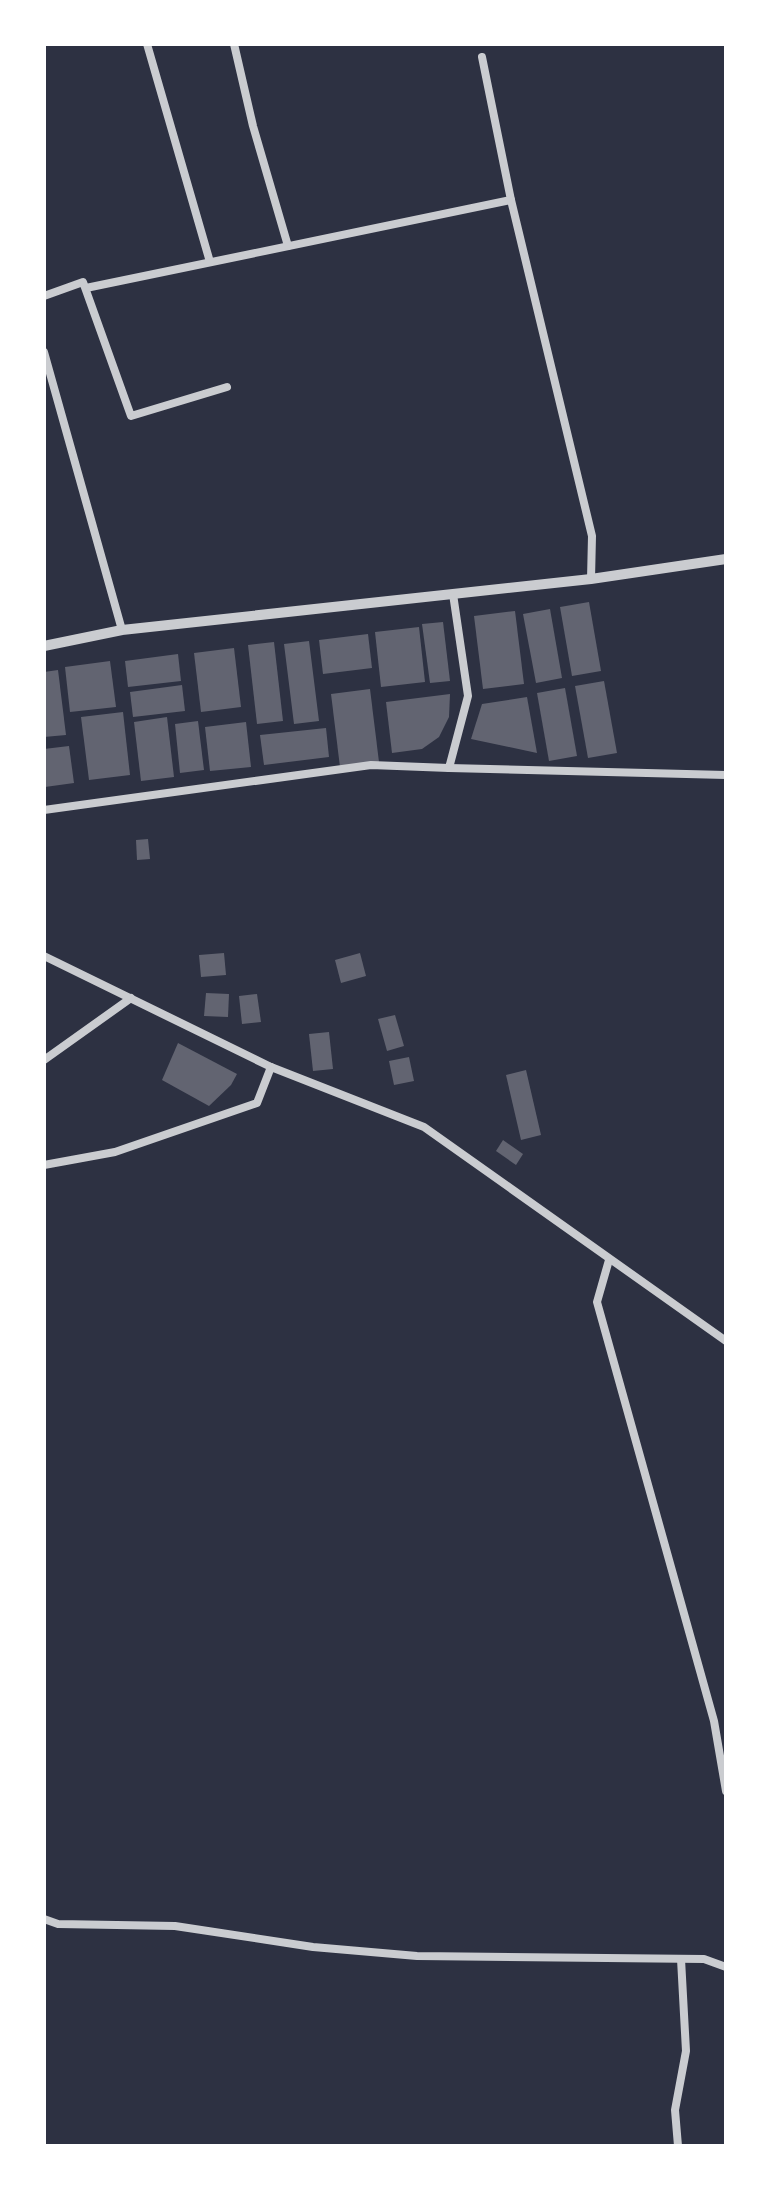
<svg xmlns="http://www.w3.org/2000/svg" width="770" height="2190" viewBox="0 0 770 2190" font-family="Poppins,sans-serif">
<rect width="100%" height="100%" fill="#2d3142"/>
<g fill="#626471">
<path d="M589 602 601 671 572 676 560 607Z"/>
<path d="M550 609 562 678 536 683 523 614Z"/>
<path d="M515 611 524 684 483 689 474 616Z"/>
<path d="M443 622 450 681 430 683 422 624Z"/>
<path d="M419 627 425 682 381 687 375 632Z"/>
<path d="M368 634 372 668 323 674 319 640Z"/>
<path d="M309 641 319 721 294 724 284 644Z"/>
<path d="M274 642 283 721 257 724 248 645Z"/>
<path d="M234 648 241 707 201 712 194 653Z"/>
<path d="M178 654 181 681 128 687 125 661Z"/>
<path d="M110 661 116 707 70 712 65 667Z"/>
<path d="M58 670 66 735 44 737V672Z"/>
<path d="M604 681 617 753 588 758 575 686Z"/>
<path d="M182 685 185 711 133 717 130 692Z"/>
<path d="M565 688 577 756 549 761 537 693Z"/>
<path d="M370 689 379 762 340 767 331 694Z"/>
<path d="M450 694 449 717 439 737 422 749 392 753 386 702Z"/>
<path d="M527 697 537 753 471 739 482 704Z"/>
<path d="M123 712 130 775 89 780 81 717Z"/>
<path d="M167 717 174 777 141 781 134 722Z"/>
<path d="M198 721 204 770 180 773 175 724Z"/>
<path d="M246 722 251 767 210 771 205 727Z"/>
<path d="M326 728 329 757 264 765 260 735Z"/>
<path d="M69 746 74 783 45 787 44 749Z"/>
<path d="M148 839 150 859 137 860 136 840Z"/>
<path d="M224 953 226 975 201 977 199 955Z"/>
<path d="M360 953 366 976 341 983 335 960Z"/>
<path d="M206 993 229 994 228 1017 204 1016Z"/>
<path d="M257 994 261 1022 242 1024 239 996Z"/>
<path d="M395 1015 404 1046 387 1051 378 1019Z"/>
<path d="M329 1032 333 1069 313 1071 309 1034Z"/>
<path d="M178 1043 237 1074 231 1085 209 1106 162 1080Z"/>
<path d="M409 1057 414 1081 394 1085 389 1061Z"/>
<path d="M526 1070 541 1135 521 1140 506 1075Z"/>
<path d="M503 1140 523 1154 516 1165 496 1151Z"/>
</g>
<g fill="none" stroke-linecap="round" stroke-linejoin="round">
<g stroke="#caccd0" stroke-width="8">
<path d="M147 44 210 262"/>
<path d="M234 44 253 126 288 246"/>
<path d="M482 57 511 200 592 536 591 579"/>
<path d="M86 288 511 200"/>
<path d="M44 296 83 282 131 416 227 387"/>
<path d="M44 352 122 630"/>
<path d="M449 768 726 775"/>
<path d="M44 810 371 765 449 768 468 696 453 594"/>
<path d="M44 956 271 1067 424 1127 726 1341"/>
<path d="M44 1060 131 998"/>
<path d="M44 1165 115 1152 257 1103 271 1067"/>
<path d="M609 1260 597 1302 714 1721 726 1791"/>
<path d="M44 1919 58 1924 175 1926 313 1947 417 1956 704 1959 726 1967"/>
<path d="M678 2146 675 2110 686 2051 681 1959"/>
</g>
<path stroke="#caccd0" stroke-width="10" d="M44 646 122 630 591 579 726 559"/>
</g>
<rect width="770" height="2190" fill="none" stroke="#ffffff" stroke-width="92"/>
</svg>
